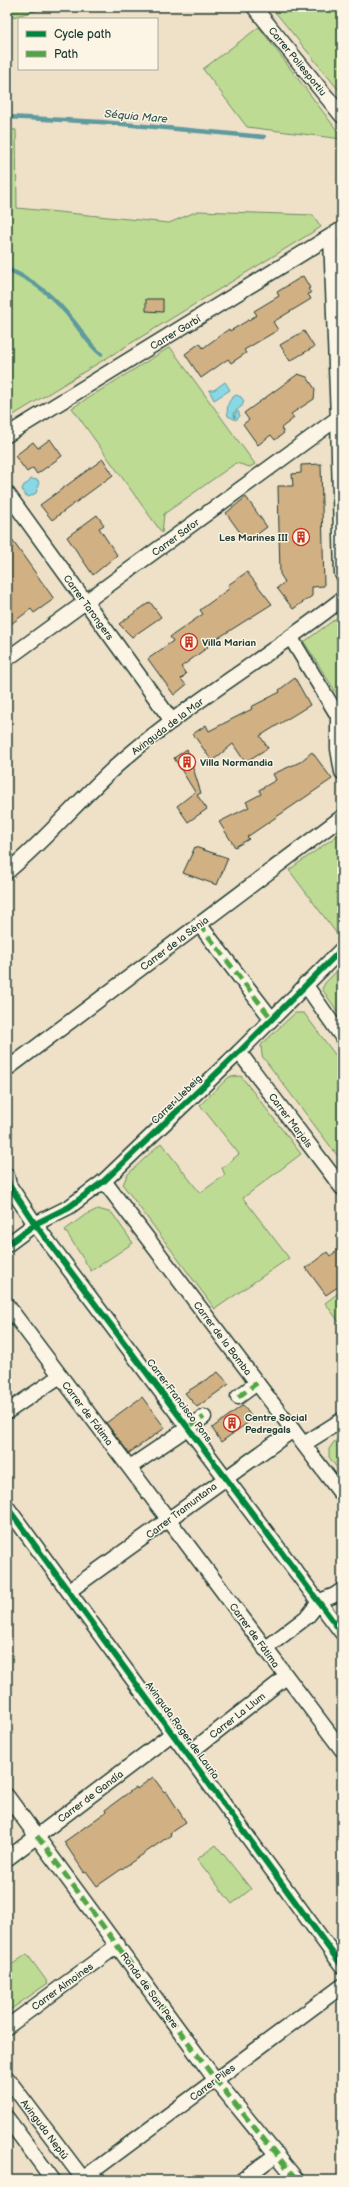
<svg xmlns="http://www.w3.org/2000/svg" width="349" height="2187" viewBox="0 0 349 2187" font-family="'Balsamiq Sans',sans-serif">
<rect width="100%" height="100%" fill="#efe0c8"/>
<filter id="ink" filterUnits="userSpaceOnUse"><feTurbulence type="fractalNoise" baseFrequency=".025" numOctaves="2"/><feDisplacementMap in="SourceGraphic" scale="8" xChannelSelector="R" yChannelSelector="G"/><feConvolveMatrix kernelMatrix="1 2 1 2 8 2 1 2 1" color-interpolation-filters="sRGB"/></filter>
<g filter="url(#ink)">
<g fill="#bddb93" stroke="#6e8c64">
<path d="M11 7H49L13 17Z"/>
<path d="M271 7H342V94Z"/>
<path d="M259 27 342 137V139L247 127 203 69Z"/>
<path d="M7 129 16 130 17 208 169 223 198 211 313 215 321 227 7 419Z"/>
<path d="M170 347 255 464 250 467 236 463 164 514 162 533 72 408Z"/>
<path d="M342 614V702L304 642Z"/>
<path d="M342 832V930L337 934 289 870Z"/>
<path d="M342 966V1018L322 989 325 983Z"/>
<path d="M295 1013H304L342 1064V1157L340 1159 262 1056 261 1045Z"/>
<path d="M241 1076 301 1154 243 1198 289 1258 215 1309 123 1185 127 1175 161 1143 200 1193 225 1175 222 1168 239 1154 200 1105 229 1077Z"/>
<path d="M98 1209 112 1213 133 1243 91 1271 65 1230 85 1215Z"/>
<path d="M342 1290V1326L325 1303Z"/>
<path d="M342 1436V1475L329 1457V1449L334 1442Z"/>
<path d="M216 1845 251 1889 232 1904 197 1859Z"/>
<path d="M27 1954 48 1983 7 2012V1968Z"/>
</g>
<g fill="#88d8e5" stroke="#5e9a9e">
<path d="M225 382 230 390 214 400 209 390H214Z"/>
<path d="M236 395 241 397 244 401 242 406 233 413 235 418V413L238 411 240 416 236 420 228 416C226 408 228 399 236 395Z"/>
<path d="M31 479 38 480 39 485 36 493 29 497 25 495 22 489 24 485 28 483Z"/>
</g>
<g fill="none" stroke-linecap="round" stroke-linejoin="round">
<g stroke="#5e9a9e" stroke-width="4.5">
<path d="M7 117 101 122 264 137"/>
<path d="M7 269C36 281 54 297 74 322 83 333 89 345 101 354"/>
</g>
</g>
<g fill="#d1b084" stroke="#1f3d34">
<path d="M303 276 310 288 308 289 311 293 308 294 311 299 273 322 278 330 244 350 246 353 231 363 228 359 201 378 185 354 200 343 203 348 229 329 230 331 257 315 254 311 279 296 277 292Z"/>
<path d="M146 299H163V312L146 311Z"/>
<path d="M304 331 314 347 290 361 280 345Z"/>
<path d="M298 374 307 377 315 389 314 399 291 414 294 418 281 428 284 433 275 440 271 435 258 445 243 424 249 420 244 413Z"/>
<path d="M50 439 62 456 37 474 33 468 27 472 15 456 33 442 38 448Z"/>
<path d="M103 459 113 475 52 520 40 505Z"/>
<path d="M321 464 324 586 312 587V596L293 609 277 588 285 582 280 574 278 486H293L292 474 301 473V465Z"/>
<path d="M246 497 267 527 247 542 226 513Z"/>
<path d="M97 515 104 525 99 528 117 555 93 575 67 537Z"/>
<path d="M7 533 54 599 34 613 31 609 7 627Z"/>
<path d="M247 572 272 604 207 645 208 647 181 667 186 674 181 679 186 685 174 695 148 659 173 641 170 637 203 614 200 610 230 588 228 585Z"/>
<path d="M150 602 161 617 132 637 119 624Z"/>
<path d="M295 678 310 705 260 736 268 748 245 762 233 744 212 761 193 734 206 725 209 731 252 709 251 707 280 692 279 690Z"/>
<path d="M187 749 201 793 197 795 207 809 188 822 177 806 195 792 174 758Z"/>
<path d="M312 752 332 779 247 837 249 839 235 847 219 822 249 807 246 802 261 794 259 790 276 780 273 774 300 762Z"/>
<path d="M195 847 228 858 217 885 183 873Z"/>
<path d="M342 1247V1284L326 1295 306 1268 327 1252 330 1256Z"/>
<path d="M218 1372 229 1384 197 1407 185 1393Z"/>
<path d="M142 1397 165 1428 129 1453 106 1423Z"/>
<path d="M243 1405 253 1419 221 1442 212 1428Z"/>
<path d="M153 1777 164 1792 166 1791 186 1822 170 1833 171 1835 97 1886 86 1871 84 1872 64 1842 106 1812 105 1810 136 1787 137 1789Z"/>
</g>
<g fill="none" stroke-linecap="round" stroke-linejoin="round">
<g stroke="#1f3d34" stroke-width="17">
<g id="street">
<path d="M254 7 342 116"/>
<path d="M331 237 338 418 342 574"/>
<path d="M7 435 342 229"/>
<path d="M7 493 172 721"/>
<path d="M291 638 338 716V749L342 772"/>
<path d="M7 659 342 415"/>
<path d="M7 872C48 838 82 796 123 760 191 701 271 655 342 599"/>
<path d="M199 924 271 1018"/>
<path d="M305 984 342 1037"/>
<path d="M239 1052 342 1188"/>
<path d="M7 1069 342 817"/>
<path d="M7 1176 9 1185 35 1224 342 1633"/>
<path d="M104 1181 342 1495"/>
<path d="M7 1245 35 1224 69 1207 104 1181 239 1052 342 949"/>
<path d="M7 1305 342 1750"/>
<path d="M238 1397 257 1383"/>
<path d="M7 1412 60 1376"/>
<path d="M304 1444 342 1420"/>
<path d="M130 1467 204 1417"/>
<path d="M7 1507 342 1966"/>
<path d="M69 1591 293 1430"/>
<path d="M265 1649 308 1616 320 1601 335 1595 342 1590"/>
<path d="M188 1754 286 1677"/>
<path d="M7 1796 215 2079 297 2180"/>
<path d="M7 1859 173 1733"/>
<path d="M7 2027 118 1945"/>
<path d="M7 2078 84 2180"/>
<path d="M7 2118 53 2180"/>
<path d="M81 2180 342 1986"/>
<path d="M242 2180 277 2154"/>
</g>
</g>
<use href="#street" stroke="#fcf5e5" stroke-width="14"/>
<g stroke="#4fa644" stroke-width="5" stroke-dasharray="10 5" stroke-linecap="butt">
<path d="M199 924 271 1018"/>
<path d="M238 1397 257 1383"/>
<path d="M188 1427 204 1417"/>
<path d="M37 1836 215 2079 297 2180"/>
</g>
<g stroke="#fcf5e5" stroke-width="8">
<g id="cycleway">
<path d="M7 1176 9 1185 35 1224 342 1633"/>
<path d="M7 1245 35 1224 69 1207 104 1181 239 1052 342 949"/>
<path d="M7 1507 342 1966"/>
</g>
</g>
<use href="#cycleway" stroke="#00873e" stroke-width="6"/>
</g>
</g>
<defs>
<g id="building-ring" transform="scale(0.9)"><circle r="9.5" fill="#fcf5e5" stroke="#c8321e" stroke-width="1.5"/><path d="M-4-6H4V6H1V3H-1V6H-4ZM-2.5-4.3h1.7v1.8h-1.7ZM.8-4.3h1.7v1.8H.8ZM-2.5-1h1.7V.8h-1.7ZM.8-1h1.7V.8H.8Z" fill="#c8321e"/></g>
</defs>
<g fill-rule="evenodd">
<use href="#building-ring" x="301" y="537"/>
<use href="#building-ring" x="189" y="642"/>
<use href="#building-ring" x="187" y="762"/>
<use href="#building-ring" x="232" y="1423"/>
</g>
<g text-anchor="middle" stroke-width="3" stroke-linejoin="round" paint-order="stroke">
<g font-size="10" fill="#1f3d34" stroke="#fcf5e5">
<text transform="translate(298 61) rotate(51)" y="4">Carrer Poliesportiu</text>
<text transform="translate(175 332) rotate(-31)" y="4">Carrer Garbí</text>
<text transform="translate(175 537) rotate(-36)" y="4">Carrer Safor</text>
<text transform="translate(89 607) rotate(54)" y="4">Carrer Tarongers</text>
<text transform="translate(167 726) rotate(-37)" y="4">Avinguda de la Mar</text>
<text transform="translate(174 943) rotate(-37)" y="4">Carrer de la Sénia</text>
<text transform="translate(176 1099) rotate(-44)" y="4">Carrer Llebeig</text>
<text transform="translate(291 1120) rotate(53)" y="4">Carrer Marjals</text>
<text transform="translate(223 1338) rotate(53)" y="4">Carrer de la Bomba</text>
<text transform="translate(180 1400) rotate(53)" y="4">Carrer Francisco Pons</text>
<text transform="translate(88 1413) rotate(53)" y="4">Carrer de Fátima</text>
<text transform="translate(181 1510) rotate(-37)" y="4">Carrer Tramuntana</text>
<text transform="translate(255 1635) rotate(54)" y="4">Carrer de Fàtima</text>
<text transform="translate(237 1715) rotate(-38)" y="4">Carrer La Llum</text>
<text transform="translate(183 1730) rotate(54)" y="4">Avinguda Roger de Lauria</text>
<text transform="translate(90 1796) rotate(-37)" y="4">Carrer de Gandía</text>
<text transform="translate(62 1986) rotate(-36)" y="4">Carrer Almoines</text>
<text transform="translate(150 1990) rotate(54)" y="4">Ronda de Sant Pere</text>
<text transform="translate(212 2082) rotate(-37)" y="4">Carrer Piles</text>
<text transform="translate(45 2129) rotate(53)" y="4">Avinguda Neptú</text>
</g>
<g font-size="10" font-weight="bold" fill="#1f3d34" stroke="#fcf5e5" text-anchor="start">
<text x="288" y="541" text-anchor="end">Les Marines III</text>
<text x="202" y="646">Villa Marian</text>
<text x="200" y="766">Villa Normandia</text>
<text x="245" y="1421">Centre Social<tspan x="245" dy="12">Pedregals</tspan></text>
</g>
<g font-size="11" font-style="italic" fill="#345c57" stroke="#fcf5e5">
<text transform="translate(136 116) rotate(5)" y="4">Séquia Mare</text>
</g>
</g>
<rect width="349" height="2187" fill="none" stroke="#fcf5e5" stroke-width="24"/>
<rect x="12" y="12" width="325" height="2163" fill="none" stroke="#1f3d34" stroke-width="1.5" filter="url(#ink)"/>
<rect x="18" y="18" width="140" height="52" fill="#fcf5e5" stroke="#a4ab9e"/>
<rect x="26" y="31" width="20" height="6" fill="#00873e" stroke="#a4ab9e"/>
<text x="54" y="38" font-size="12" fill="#1f3d34">Cycle path</text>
<rect x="26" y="51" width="20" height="6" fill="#4fa644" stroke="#a4ab9e"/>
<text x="54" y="58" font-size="12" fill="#1f3d34">Path</text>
</svg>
